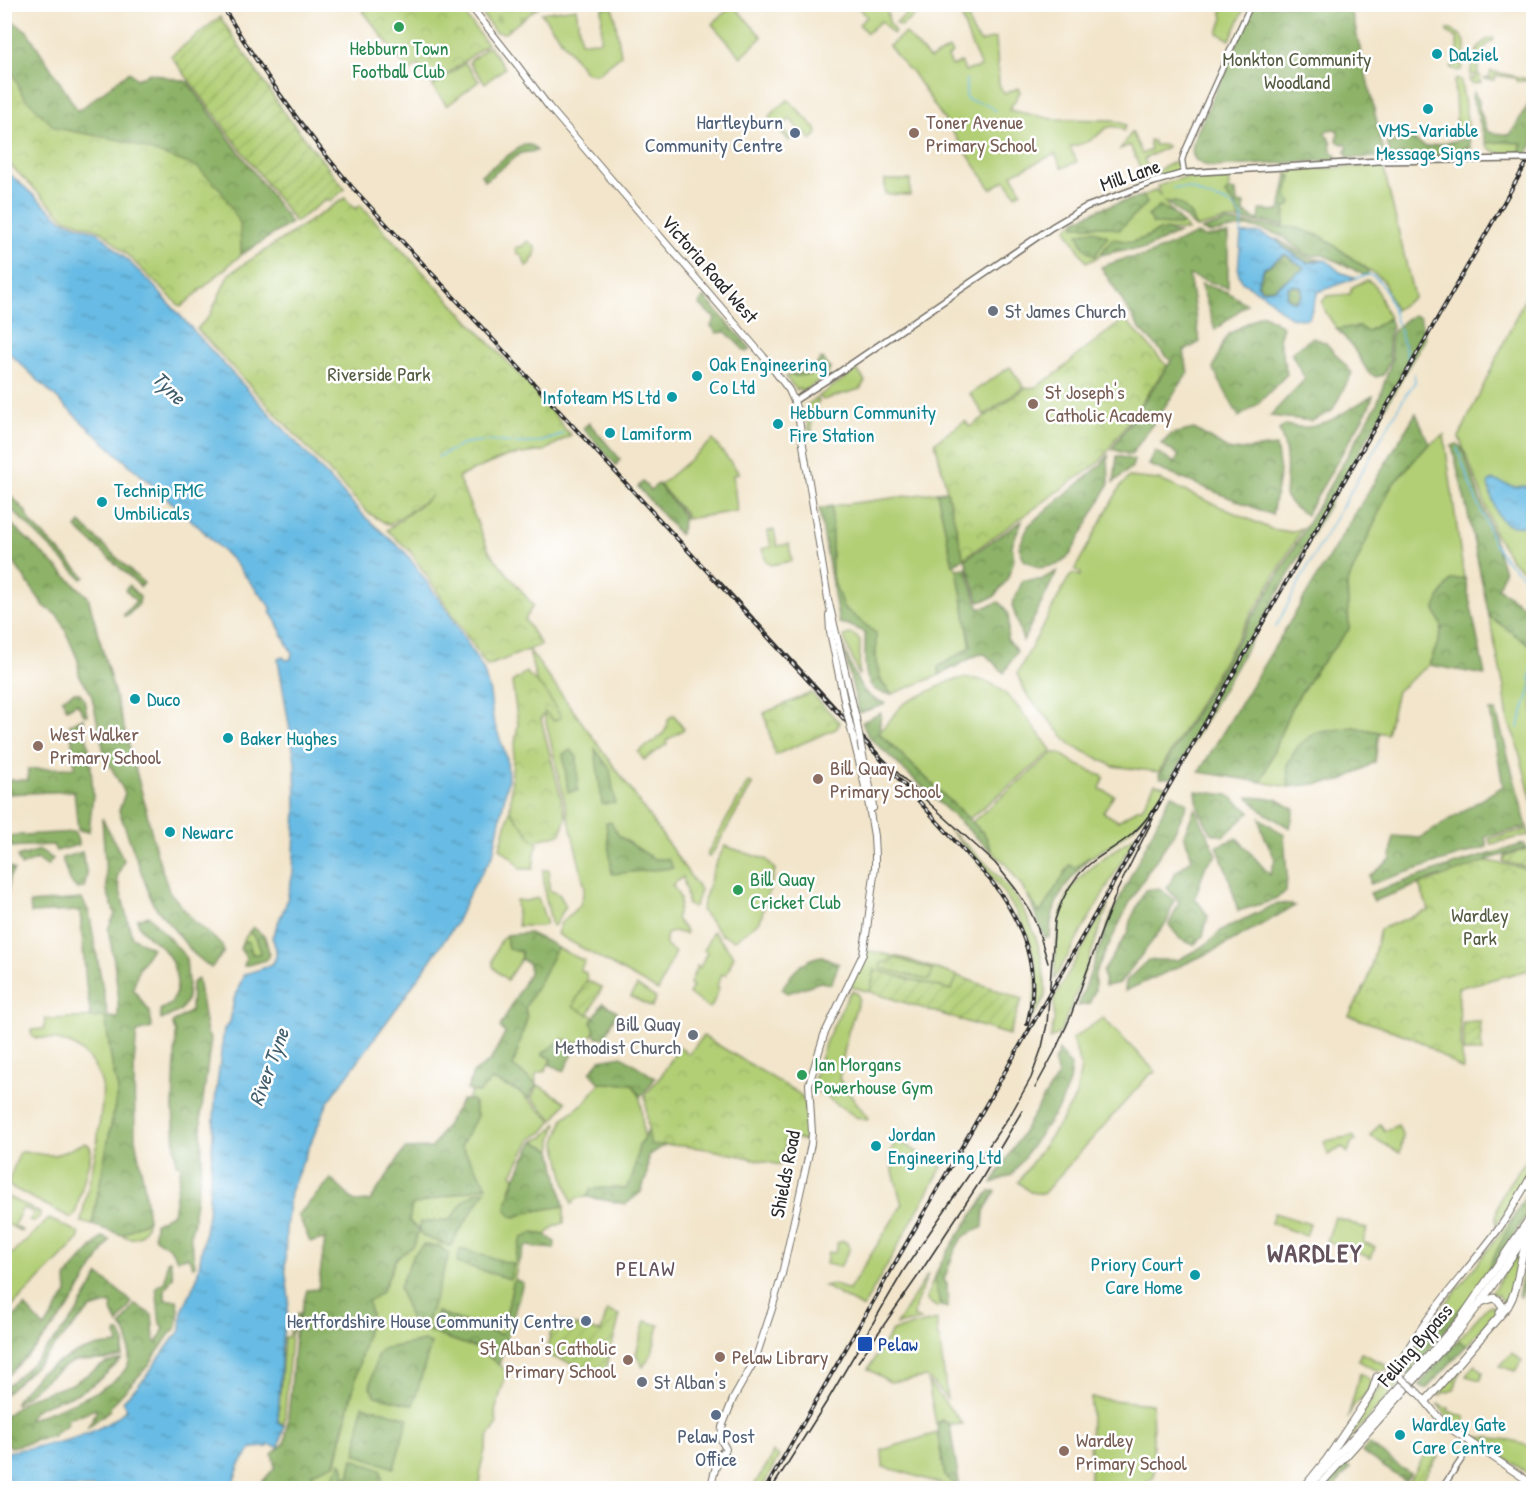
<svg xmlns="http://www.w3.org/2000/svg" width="1538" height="1493" viewBox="0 0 1538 1493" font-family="'Patrick Hand',sans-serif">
<defs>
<pattern id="forest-crowns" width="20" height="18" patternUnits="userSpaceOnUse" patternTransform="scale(1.5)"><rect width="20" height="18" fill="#8db267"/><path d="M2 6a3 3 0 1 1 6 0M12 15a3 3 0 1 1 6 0" fill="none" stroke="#739155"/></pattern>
<pattern id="cemetery-stones" width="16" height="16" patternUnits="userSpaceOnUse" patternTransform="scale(1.5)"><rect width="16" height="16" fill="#b2cf76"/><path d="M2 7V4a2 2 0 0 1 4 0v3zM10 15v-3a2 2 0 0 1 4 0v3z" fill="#99b266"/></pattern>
<pattern id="park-crowns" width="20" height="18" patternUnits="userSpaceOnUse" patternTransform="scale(1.5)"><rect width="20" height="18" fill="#b2cf76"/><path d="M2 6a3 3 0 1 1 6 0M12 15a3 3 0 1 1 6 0" fill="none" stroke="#99b266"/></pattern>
<pattern id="garden-furrows" width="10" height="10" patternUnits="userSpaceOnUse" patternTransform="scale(1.5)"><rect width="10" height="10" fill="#b2cf76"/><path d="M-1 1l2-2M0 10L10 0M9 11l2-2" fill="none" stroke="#99b266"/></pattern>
<pattern id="water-ripples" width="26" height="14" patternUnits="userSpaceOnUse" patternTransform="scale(1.5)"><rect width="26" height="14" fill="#68bbe4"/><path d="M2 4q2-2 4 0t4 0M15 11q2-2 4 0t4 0" fill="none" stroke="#5698b9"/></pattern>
</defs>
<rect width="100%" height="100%" fill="#fff"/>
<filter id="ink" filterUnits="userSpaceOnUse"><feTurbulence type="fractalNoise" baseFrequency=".0167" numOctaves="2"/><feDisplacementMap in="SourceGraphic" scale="12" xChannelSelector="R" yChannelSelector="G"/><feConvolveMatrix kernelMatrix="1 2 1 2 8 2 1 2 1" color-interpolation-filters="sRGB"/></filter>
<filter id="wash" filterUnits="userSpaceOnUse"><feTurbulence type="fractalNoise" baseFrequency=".008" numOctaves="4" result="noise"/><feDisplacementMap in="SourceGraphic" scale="24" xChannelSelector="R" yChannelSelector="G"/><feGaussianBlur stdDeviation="1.35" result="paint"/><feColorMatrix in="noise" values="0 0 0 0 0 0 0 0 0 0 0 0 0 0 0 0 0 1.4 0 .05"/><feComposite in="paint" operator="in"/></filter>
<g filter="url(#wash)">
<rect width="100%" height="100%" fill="#f2e5cb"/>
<g fill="#b2cf76" stroke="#6e7d50" stroke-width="1.5" fill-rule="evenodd">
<path d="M733 5 762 37 741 57 712 24Z"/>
<path d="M856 5H886L889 22 895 32 893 34 881 21 867 33 859 24 867 17Z"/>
<path d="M958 5H966C969 19 969 32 981 42L996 38 999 84 1004 94 1018 88 1020 92 1009 110 1053 119 1113 120 1126 125 1124 131C1109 121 1105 130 1094 138 1087 143 1078 145 1070 147L1077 162 1062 168 1055 154 1012 174 1021 191 1016 195 1005 180 991 189 912 72 905 66 889 46 905 33 930 59 949 49 952 53 948 57 952 66 961 62 965 71 981 67 970 42 959 9 942 15 941 10Z"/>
<path d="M1220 5H1246L1230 40 1218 33 1223 18Z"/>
<path d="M613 7 621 55 597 74 586 73 541 13 576 8 581 42 601 41 602 8Z"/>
<path d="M914 7 917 14 901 26 896 23Z"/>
<path d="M1448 29C1472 37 1465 47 1462 67L1461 70 1456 71 1451 68V66L1458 64 1457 38 1447 32Z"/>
<path d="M1493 38 1494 40C1479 49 1481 59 1477 74L1480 75 1481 82C1475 84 1470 86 1469 78L1475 79V75H1470C1473 61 1476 40 1493 38Z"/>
<path d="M489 46 505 68 485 83 469 62Z"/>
<path d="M465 63 479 81 447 106 433 87Z"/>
<path d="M1491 71 1527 79 1528 81H1516V78L1495 75 1494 80 1485 79V78H1489Z"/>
<path d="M1457 79 1461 81 1469 130 1457 131 1454 82Z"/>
<path d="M788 100 790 101 816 129 817 134 811 140 805 133 803 134 790 119 781 127 791 139 789 141 769 118 770 115Z"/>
<path d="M1132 132 1142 154 1151 150 1149 140 1154 141V145H1166L1167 147 1144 159 1151 174 1145 179 1130 145 1120 149Z"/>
<path d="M1502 142 1522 143 1519 153C1506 153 1492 156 1486 143Z"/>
<path d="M1175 161 1179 163V168L1176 172 1159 176 1157 174V172C1162 167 1169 165 1175 161Z"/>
<path d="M1383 165 1414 297 1395 310 1383 280 1321 236 1283 227 1287 195 1291 176 1287 175V171Z"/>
<path d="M1199 176H1229V190L1225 194 1236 206 1239 220H1226L1196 228 1190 214 1175 202 1168 203 1164 201 1172 212 1159 207 1153 224 1179 225 1183 224 1188 230H1160L1144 238 1132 242 1112 239C1105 249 1099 260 1086 262L1066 229 1076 220 1075 226H1107L1119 230 1147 203 1143 196 1156 190 1161 197 1158 186 1178 179Z"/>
<path d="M885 180H910V195L885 194Z"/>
<path d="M528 241 531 244 534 246 536 250 534 258 532 259 530 265 526 266C525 262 523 255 518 254L515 249 517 247H521Z"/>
<path d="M1367 280 1374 284 1389 318 1366 332 1361 327 1337 329 1326 313 1322 302 1327 296 1350 294 1352 287Z"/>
<path d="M1533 281V297L1531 298C1533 317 1538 340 1529 357L1534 361 1533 579 1511 560 1495 534 1482 495 1459 437Z"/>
<path d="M1010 367 1024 387 984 415 970 394Z"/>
<path d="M830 368 829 372 827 375 801 393V389H799L797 391 786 377 791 374 794 376 817 374Z"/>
<path d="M857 370 865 381 860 389 823 400 819 396Z"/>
<path d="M817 398 819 401 810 412 813 438H810L805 406Z"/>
<path d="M1444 435 1464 578 1451 580 1435 609 1442 627 1439 640 1429 665 1397 691 1387 734 1353 727 1287 765 1289 787 1261 782 1291 708 1316 670 1349 629 1347 584 1391 486 1429 444Z"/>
<path d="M713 440 739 473 733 475 737 511 685 519 686 515 660 485Z"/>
<path d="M1129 477 1160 480 1271 529 1291 532 1302 528 1258 605 1253 611 1159 772 1113 766 1071 745 1027 695 1017 674 1068 579 1073 573 1080 576 1081 573 1075 569 1120 487Z"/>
<path d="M937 492 953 565 957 569 971 647 938 667 940 675 892 694 882 683 876 663 875 633 843 607 832 577 828 542 832 506Z"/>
<path d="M774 530 777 546 789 544 792 561 771 565 766 561 762 549 771 547 768 531Z"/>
<path d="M1489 616 1531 646H1533V805L1516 740 1508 721 1504 688Z"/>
<path d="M852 634 858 638 860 642 859 676 844 637 846 635Z"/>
<path d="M529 650 624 780 700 890 695 906 692 907 688 905 687 901 686 891 683 877 672 885C683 899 681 902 676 919L686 931 685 934 673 931 667 934C664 946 665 946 675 952L658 991 557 934 561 923 580 905 585 888Z"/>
<path d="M964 678C975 679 986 680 996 686 1015 699 1037 732 1052 751L969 819 879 733 903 704 950 681Z"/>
<path d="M674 715 684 729 666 741 667 744 644 760 638 752C650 743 669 736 668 719Z"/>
<path d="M1053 753H1060L1076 764 1104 777 1100 789 1114 795 1103 812 1118 821 1139 808H1142L1155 784 1166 786C1153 809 1133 830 1111 845 1099 852 1087 859 1075 868L1070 865 1040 914 1016 878 1004 862 992 852 985 835 972 822Z"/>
<path d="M748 782 752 783V785L711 856 708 857V852Z"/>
<path d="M510 810 538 844 535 853 533 869H520L517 863 500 848Z"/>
<path d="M949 830C995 870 1034 904 1043 968 1044 976 1047 988 1045 996 1043 1004 1035 1013 1031 1020 1033 1005 1037 989 1036 974 1032 914 987 871 949 830Z"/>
<path d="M1137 834 1054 980C1057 948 1054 907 1077 881 1094 862 1117 849 1137 834Z"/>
<path d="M725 846 767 860 775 870 760 921 735 940 722 935 701 910 715 865Z"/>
<path d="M543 870H549V890L559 894 566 906 555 925 552 926 545 895Z"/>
<path d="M538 898 546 921 545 925 541 926H518L516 900 527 901Z"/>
<path d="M1110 900 1082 979 1060 1033 1050 1039 1054 1020V998Z"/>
<path d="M713 931 734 956 726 975 722 974 717 986 719 988 712 1006 709 1008 706 1006 689 994 693 986 690 984 697 966 700 968 707 952 704 950Z"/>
<path d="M249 932C256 937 258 942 261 950L259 954H252L249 942 243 941Z"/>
<path d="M506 935 508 949 521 952V959L507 980C503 976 495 971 493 966 491 959 500 939 506 935Z"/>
<path d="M557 948 585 961 580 970 586 973 587 980 573 1006 594 1016 591 1022 595 1030 587 1043 580 1041 578 1044 562 1039 542 1054 552 1059 544 1072H539C533 1076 536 1080 537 1085L513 1066 527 1018 525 1008 541 979Z"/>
<path d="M865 950 903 958 958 976 951 990 875 970 870 992 849 986Z"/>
<path d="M637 986 656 998 652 1007 631 997Z"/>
<path d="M852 991 858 994 859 999 848 1032 839 1079 868 1118 867 1120 856 1117 817 1091 814 1087V1079L826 1041 849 994Z"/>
<path d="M105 1017 113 1071 118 1089 92 1225 81 1222C86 1196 92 1170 97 1145 98 1139 98 1132 99 1126 101 1113 104 1098 102 1085 98 1068 87 1054 72 1045 64 1041 54 1039 45 1038 40 1038 37 1039 32 1037L31 1030 44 1029 45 1019Z"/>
<path d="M1103 1018 1156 1072 1149 1075 1043 1194 1030 1192 1018 1182 1062 1120 1076 1096 1081 1066 1072 1039Z"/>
<path d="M491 1080 520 1092 552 1121 543 1132 531 1139 512 1174 515 1177 510 1189 515 1217 529 1212 564 1206V1223L555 1226 546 1235 533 1233 522 1237 515 1260 518 1263 502 1335 437 1312 430 1332 479 1349 507 1371 495 1412 497 1422 495 1428 489 1435 480 1470 481 1479 478 1488H383L381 1470 353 1459 349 1477H345L343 1465 330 1483 329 1488H311L312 1473 336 1463 371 1314 367 1302 382 1292 396 1259 414 1244 409 1221 412 1205 487 1186 461 1146 477 1116 473 1100H467L472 1091 479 1093ZM467 1198 450 1246 422 1236 419 1227 420 1222 450 1220ZM458 1263 514 1264V1265L509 1278Z"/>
<path d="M600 1083 632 1084 640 1096 644 1138 639 1145 633 1175 626 1189 611 1188 591 1189 587 1197 577 1198 572 1204 566 1185 556 1142 564 1118 585 1102Z"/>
<path d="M538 1085 566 1102 554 1120 531 1098Z"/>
<path d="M557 1123 552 1140V1150L534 1141 544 1137Z"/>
<path d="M1380 1124 1385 1131 1398 1125 1403 1136 1400 1153 1370 1136Z"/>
<path d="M1353 1136 1356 1141 1351 1143 1348 1153 1342 1147 1328 1155 1324 1141Z"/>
<path d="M896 1139 942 1167 863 1308 824 1286 832 1284 849 1290 902 1205 889 1156Z"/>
<path d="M85 1143C90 1145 91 1147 91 1153L75 1215 71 1218 9 1186 8 1182 20 1152C31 1151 42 1156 53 1155 65 1154 74 1146 85 1143Z"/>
<path d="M1527 1145 1533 1149V1162L1513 1199 1496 1226C1493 1199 1513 1178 1528 1158Z"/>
<path d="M4 1195 40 1213V1216L33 1222 29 1221 34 1213 23 1208 14 1225 23 1231 22 1232 5 1223Z"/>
<path d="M1274 1213 1310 1224 1306 1236 1271 1223Z"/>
<path d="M1516 1213 1474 1296 1402 1370 1432 1322Z"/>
<path d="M1335 1217 1367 1229 1363 1242 1375 1247 1371 1258 1327 1241Z"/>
<path d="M49 1219 78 1232 79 1236 78 1240 10 1309 7 1307 5 1309V1260Z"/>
<path d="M148 1220C144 1235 137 1243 122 1235Z"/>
<path d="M843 1241 846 1242 850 1248 840 1267 826 1264 828 1252 833 1253C837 1251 838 1248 837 1243Z"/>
<path d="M1523 1245 1512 1293 1505 1305 1498 1294H1493L1489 1296Z"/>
<path d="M928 1274C924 1288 914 1302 914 1316L921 1320 896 1325Z"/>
<path d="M934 1278 941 1306 937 1307 928 1302 926 1298Z"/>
<path d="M1490 1305 1496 1308 1497 1312 1466 1346 1458 1340 1486 1308Z"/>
<path d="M298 1313 300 1314 291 1335 284 1425 278 1421 284 1337H288Z"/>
<path d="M937 1320V1333L940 1342 947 1399 927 1377 890 1382 868 1369 892 1331Z"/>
<path d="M645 1321 659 1325 652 1353 643 1367 636 1354Z"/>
<path d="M1361 1353 1384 1364 1389 1368C1378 1375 1368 1366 1358 1360Z"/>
<path d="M1512 1353 1522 1361 1515 1371 1500 1366Z"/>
<path d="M1475 1364 1483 1372 1481 1380 1466 1376Z"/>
<path d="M1461 1368 1454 1390 1439 1395Z"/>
<path d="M1360 1373 1369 1379 1371 1385 1364 1396 1354 1405 1348 1418Z"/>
<path d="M1396 1380 1400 1383 1323 1468 1379 1389 1385 1383Z"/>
<path d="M928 1382 963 1424 951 1425 942 1420 939 1421 936 1424Z"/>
<path d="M1091 1398 1152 1404 1154 1477 1140 1488H1090Z"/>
<path d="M1438 1404 1446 1408H1449L1448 1411 1465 1417 1462 1429 1449 1420Z"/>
<path d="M937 1433 945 1476 955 1484V1486L953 1487C929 1481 907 1472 883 1467L882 1450Z"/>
<path d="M1475 1437 1503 1439 1533 1447V1477Z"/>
<path d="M773 1452 779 1456 762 1488H752L769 1462Z"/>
</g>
<g fill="url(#forest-crowns)" stroke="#5c6e49" stroke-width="1.5">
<path d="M1254 5H1350L1385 157 1348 158 1345 150 1348 149 1346 144H1342L1337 141 1338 131 1334 129 1328 130 1324 133 1332 142 1330 144 1333 154H1336L1337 157 1334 160 1214 167C1192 164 1188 155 1196 135Z"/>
<path d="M4 15 27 31 78 111 129 72 137 79 150 73 188 82 291 223 241 255 240 223 124 141 55 128 39 117 22 94 5 54Z"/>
<path d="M1474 92 1479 101V108L1488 132 1510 135 1533 97V144L1528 154 1519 153 1522 143 1502 142 1486 143 1472 97Z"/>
<path d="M1469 138 1471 149H1468L1467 147 1465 149 1451 151 1439 155 1390 156 1387 141 1414 140 1426 147Z"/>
<path d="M524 144 533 146 537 151 521 153 485 181 481 175Z"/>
<path d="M1287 175 1291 176 1287 195 1291 202 1290 206 1285 208 1284 225 1239 220 1236 206 1225 194 1229 190 1236 191 1237 203 1244 204V213L1259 221 1260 210 1280 211Z"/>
<path d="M1143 196 1147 203 1119 230 1106 226H1075L1076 220 1102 208Z"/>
<path d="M1175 202C1188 207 1191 216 1196 228L1168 203Z"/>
<path d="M1159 207 1172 212 1183 224 1179 225 1153 224 1148 216Z"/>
<path d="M1226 222 1296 228 1321 236 1369 271 1368 274 1363 275C1358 271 1327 256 1322 255 1316 255 1313 257 1308 255 1300 251 1293 244 1285 239 1275 232 1258 228 1246 227 1231 226 1214 238 1201 230Z"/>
<path d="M1092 230 1108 236 1095 256C1085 252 1082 242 1078 234Z"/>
<path d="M1160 230 1178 233 1145 249 1123 250 1100 255 1112 239 1132 242 1145 238Z"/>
<path d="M1197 234 1204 237 1228 234V288L1189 275 1200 342 1184 351 1188 373 1131 455 1112 449 1171 361 1140 329 1101 267 1124 259 1145 256Z"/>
<path d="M1276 239 1279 240 1309 258 1324 260 1307 262 1282 245Z"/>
<path d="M1285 255 1305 268 1274 288 1261 289 1258 283 1265 268Z"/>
<path d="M1201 284 1227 292 1247 304 1215 330Z"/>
<path d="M1294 286 1301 287V296L1295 301 1288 298 1287 296 1289 287Z"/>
<path d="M704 297 751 349 746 352 726 332 717 333 711 326 715 319 699 304Z"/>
<path d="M1262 314 1283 326 1279 339 1287 374 1258 404 1239 417 1213 369 1224 341 1229 334Z"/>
<path d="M1413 315 1420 317 1425 338 1172 778H1160L1159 775 1253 615 1259 608 1377 404 1392 360 1390 338 1393 331 1405 320Z"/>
<path d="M1389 318 1392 326 1388 338 1390 360 1383 375 1376 377 1368 372 1352 346 1337 329 1361 327 1367 332Z"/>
<path d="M1313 337 1326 343 1352 373 1332 411 1312 421 1270 416 1305 379 1291 353Z"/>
<path d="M823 359 830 368 817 374 794 376 791 374 814 368 820 360Z"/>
<path d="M1373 396 1368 409 1306 515 1294 507 1285 496C1287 472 1289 453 1279 430L1285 425C1292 426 1301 428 1308 427 1332 424 1352 406 1373 396Z"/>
<path d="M1416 413 1429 444 1391 486 1347 584 1349 629 1316 670 1291 708 1261 782 1199 772Z"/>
<path d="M589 423 620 459 616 465 583 428Z"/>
<path d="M1194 429 1231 451 1276 446 1280 471 1272 515 1149 465 1155 451 1175 463 1179 455 1161 444 1172 434Z"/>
<path d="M1457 444 1462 448 1493 535 1504 572 1498 588 1533 614V646L1532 647 1489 616 1467 509 1452 446Z"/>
<path d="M1108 455 1109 484 1070 555 1057 565 1039 568 1024 560 1019 547 1029 525 1102 464Z"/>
<path d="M1117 456 1134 460 1132 467 1114 482Z"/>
<path d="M643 482 650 490 658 484 684 516 680 535 638 487Z"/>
<path d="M5 489 26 512 31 523 85 577 82 579 5 503Z"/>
<path d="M947 491 964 558 953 565 937 492Z"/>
<path d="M832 506V577L843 607 876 633V663L882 683 892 694C858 695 866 657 865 633L849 625 839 623 819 509Z"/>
<path d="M4 517 88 597 142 793 156 851 169 891 192 919 222 945 224 952 211 968 194 954 153 904 119 811 125 793 105 756 91 693 79 675 78 660 61 621 58 616 44 606 5 550Z"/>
<path d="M1022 521 1012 545 1014 560 1007 580 994 597 979 602 965 559Z"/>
<path d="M80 523 144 583 141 587 76 528Z"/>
<path d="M966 568 979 609 999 602C1012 614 1009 622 1007 639L1017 651 1004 673 985 654 977 655 940 675 938 667 971 647 957 569Z"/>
<path d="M1057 571 1023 641 1012 605 1023 580H1041Z"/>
<path d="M1464 578H1465L1485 675 1429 665 1439 640 1442 627 1435 609 1440 596 1451 580Z"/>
<path d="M129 586 140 597 139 604 127 616H124V614L136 601 125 590Z"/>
<path d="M842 643C851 664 858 699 885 703L884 705 859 713Z"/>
<path d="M74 692 80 693 84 699 87 715H84L77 703 67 709 62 699Z"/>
<path d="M1490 711H1496L1527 827 1485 837 1487 847 1370 884V876L1391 859 1393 836 1420 838 1503 786Z"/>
<path d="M881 713 879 733 985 835 992 852 868 736 862 722Z"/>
<path d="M83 718 90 754 93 795 89 832 78 830 74 791 5 794V780H28V769L75 768 70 724Z"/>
<path d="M1353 727 1379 732 1375 762 1341 781 1289 787 1287 765 1298 746 1315 733Z"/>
<path d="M595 749 610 769 615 803 602 804Z"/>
<path d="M571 750 577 757 578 791 568 792 563 754Z"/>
<path d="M1196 791 1228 795 1250 812 1224 836 1211 833 1198 808Z"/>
<path d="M1171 794 1188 803 1173 835 1149 870 1129 904 1095 973V990L1089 1004 1078 1006 1112 914Z"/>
<path d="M1248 797 1277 799 1294 809 1290 828 1263 812Z"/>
<path d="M1195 808 1217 855 1206 865 1195 898 1208 916 1203 936 1194 945 1180 939 1169 925 1179 902 1167 888 1176 872 1192 859 1184 834Z"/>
<path d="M102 818 124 860 117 878 132 937 152 948 139 968 133 989 150 1012 152 1028 137 1032 134 1064 135 1138 144 1184 148 1220 122 1235 92 1225 118 1089 113 1070 105 1017 91 1018 86 985 80 911 31 913 30 903 82 899 89 912 108 1017 118 1018V994L114 961 108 929 115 914 107 891Z"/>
<path d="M1260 818 1284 835 1287 874 1286 892 1271 901 1238 911 1229 878 1217 846 1237 838 1270 875 1275 859 1262 831Z"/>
<path d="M611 822 619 836 654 859H668L673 868 612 874 606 823Z"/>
<path d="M75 832 79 845 56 851 53 845 6 847V865L14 870 9 878 8 893 5 894V836Z"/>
<path d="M1524 844 1526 848 1486 860 1484 875 1446 882 1441 876 1374 901 1370 893 1453 865Z"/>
<path d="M40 850 53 859 47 866 37 859 21 866 17 857Z"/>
<path d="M82 852 87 875 84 888 77 889 69 880 62 858Z"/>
<path d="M1090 856C1075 874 1056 894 1052 918 1050 924 1051 931 1050 937L1045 938 1028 896 1040 913 1070 865 1075 868Z"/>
<path d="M1159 888 1174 900 1167 922 1120 983 1105 986 1103 972 1128 932 1130 921 1145 890Z"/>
<path d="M1278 903 1289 904 1295 906 1213 951 1125 991 1126 981 1148 960H1178L1207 944 1222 930Z"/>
<path d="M149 916 186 957 188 983 187 1000 180 1011 161 1020 160 1010 171 1004C173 998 177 992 177 986 177 974 172 959 164 950 154 938 141 936 137 919Z"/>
<path d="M253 927 265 937 269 952V956L266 960 244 966 246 957 240 949 243 941 249 942 252 954H259L261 952 256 938 249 932Z"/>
<path d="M529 933 552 944 557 948 541 979 525 1008 527 1018 513 1066 537 1085 527 1099 520 1092 492 1080 479 1093 467 1090 473 1073 490 1061 505 1033 500 1027 529 973V964L521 959V952L508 949 506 935Z"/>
<path d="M822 956 839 964 831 984 820 982 788 993 782 989C791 973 803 959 822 956Z"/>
<path d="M198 979 207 1034 211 1039 201 1116 202 1161 194 1214C196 1222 192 1225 191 1233 189 1238 195 1258 195 1266L193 1267 188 1257 177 1259 170 1248 155 1238 154 1234 155 1223 173 1213 181 1165 176 1164 173 1108 176 1033 172 1023 191 1011 192 983Z"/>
<path d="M603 1003 617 1011 605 1038 598 1037 593 1034 595 1030 591 1022Z"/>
<path d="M562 1039 578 1044 564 1071 549 1064 552 1059 542 1054Z"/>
<path d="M1059 1050 1071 1066 1069 1082 1061 1104 1012 1175 992 1183 1058 1075 1054 1062Z"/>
<path d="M622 1056 655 1078 644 1093 640 1096 632 1084 600 1083 590 1072 600 1060Z"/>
<path d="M462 1100H473L477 1116 461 1146 487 1186 412 1205 409 1221 419 1230 414 1245 396 1259 382 1292 368 1302 371 1314 335 1464 312 1473 311 1488H294L293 1485 289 1488H257L275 1467 272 1454 285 1443 291 1388 295 1334 307 1290 318 1289 325 1239 310 1242 298 1215 331 1179 355 1202 370 1201 405 1149 432 1148Z"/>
<path d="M650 1128 671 1141 648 1156 647 1175 641 1192 626 1204 587 1197 591 1189 611 1188 626 1189 633 1175 639 1145Z"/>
<path d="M534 1141 552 1150 564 1206 529 1212 515 1217 511 1216 506 1210C512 1182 520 1166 534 1141Z"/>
<path d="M1533 1181V1205L1474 1296 1408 1375 1402 1370 1416 1349 1474 1296 1516 1213Z"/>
<path d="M486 1190 450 1246 422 1236 419 1227 420 1222 450 1220C462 1204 466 1193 486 1190Z"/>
<path d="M990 1191H996L984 1211 983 1227C978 1230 970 1232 965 1236 955 1243 949 1268 944 1280L947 1284 948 1308 941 1306C939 1298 934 1287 935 1278 935 1266 980 1204 990 1191Z"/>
<path d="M533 1233 546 1235 555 1242 554 1249 526 1246 518 1263 515 1260 522 1237Z"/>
<path d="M102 1237 110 1240 67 1311 38 1345 5 1378V1325L25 1306 45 1328 67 1293 66 1279 71 1271Z"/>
<path d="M1533 1242V1256L1521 1297 1518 1295 1530 1248Z"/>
<path d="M423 1245 440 1246 449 1255 426 1325 412 1324 399 1287 413 1256Z"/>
<path d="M460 1249 514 1264 510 1279 457 1263Z"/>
<path d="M170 1260 173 1277 165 1289V1300H177L179 1309 177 1327 169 1335 148 1366 110 1407V1410L87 1428 96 1413V1409L67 1419 68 1424 55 1433 54 1436 34 1440 32 1442 11 1447 9 1446 8 1443H5V1414H8L27 1399 72 1384 106 1363 121 1360C109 1372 96 1384 80 1392 65 1400 34 1403 28 1420 53 1410 121 1389 129 1362 129 1359 129 1355 129 1352 129 1341 129 1335 121 1326L135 1304 152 1315 154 1338 157 1344 164 1328 160 1324 156 1287 165 1281 167 1261Z"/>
<path d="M99 1275 132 1302 118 1324 113 1314 111 1303 90 1309 42 1360 5 1394V1387L36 1360 57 1337 74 1317Z"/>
<path d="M514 1279 523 1283 499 1365 479 1349 429 1332 437 1312 502 1335Z"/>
<path d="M117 1332H120L125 1343 122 1357 104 1360 77 1361 70 1363 50 1376 16 1404V1400L39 1373 76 1353 99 1346 118 1344 116 1334Z"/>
<path d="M1458 1340 1466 1346 1427 1388H1423L1419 1385Z"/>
<path d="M424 1341 431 1344 413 1405 376 1396 370 1387 377 1355 382 1349Z"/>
<path d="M362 1405 408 1418 394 1468 356 1454Z"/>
<path d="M943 1421 950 1426 959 1483 955 1484 945 1476 937 1425 940 1422Z"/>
<path d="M1369 1444 1410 1474 1405 1481 1362 1452Z"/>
<path d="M353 1459 381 1470 383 1488H329L330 1483 341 1462 343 1465 345 1477H349Z"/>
<path d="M1345 1464 1350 1468 1333 1488 1328 1485Z"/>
</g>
<path fill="url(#cemetery-stones)" stroke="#6e7d50" stroke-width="1.5" d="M476 5H541L505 33 495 32Z"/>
<g fill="url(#park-crowns)" stroke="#6e7d50" stroke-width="1.5">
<path d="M372 5H458L487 44 433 85 418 65 409 72 363 11Z"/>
<path d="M4 54 22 94 55 128 124 141 197 167 220 189 240 223 241 255 181 307 102 231 64 218 5 160Z"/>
<path d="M345 198 355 209 360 205 547 404C556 414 561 427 571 435L544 451 507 456 458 477 489 551 533 605 525 620 541 645 487 666 410 551 387 530 432 496 389 525 368 513 197 329 210 315 229 274Z"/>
<path d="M1125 319 1167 366 1100 462 964 558 935 442 965 421 970 427 1026 388 1036 387 1060 371 1081 352Z"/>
<path d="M526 672 545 691 561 717 554 721 545 712 541 719 566 817 561 834 534 841 510 810 513 758 518 724 512 682Z"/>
<path d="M811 693 840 723 839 725 836 729 775 755 764 713Z"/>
<path d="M1488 861 1533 870V969L1458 988 1463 1070 1421 1042 1408 1036 1349 1016 1368 980 1380 929 1429 910 1419 885Z"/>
<path d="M891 959H899L933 970 929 980 880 968 881 963 888 962Z"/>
<path d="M703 1036 798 1093 804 1100 806 1122V1141L789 1137 787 1139 780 1165C738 1156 695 1143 651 1145L648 1129 645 1095 661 1076 679 1047 689 1054Z"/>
</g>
<g fill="url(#garden-furrows)" stroke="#6e7d50" stroke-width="1.5">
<path d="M220 17 283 111 345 189 330 201 327 199 295 222 171 56Z"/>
<path d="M1528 829 1529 835 1491 844 1489 839Z"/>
<path d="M1533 847V869L1504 862 1505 856Z"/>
<path d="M875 970 951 990 958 976 1022 999 1009 1035 870 992Z"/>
<path d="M587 980 602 988 588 1015 573 1006Z"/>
<path d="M1480 1021 1482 1052H1464L1463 1022Z"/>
<path d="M607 1311 620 1315 605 1373 545 1355 554 1320 601 1332Z"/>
<path d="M1428 1450 1438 1457 1417 1488 1408 1482Z"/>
</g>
<g fill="url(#water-ripples)" stroke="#4a7388" stroke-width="1.5" fill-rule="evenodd">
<path d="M4 169 62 220 99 233 151 283 210 349 364 516 406 553 451 616 483 669 490 693 493 719 507 759 508 780 493 855 471 890 455 925 404 998 328 1102 290 1192 286 1230 285 1267 289 1299 287 1319 282 1338 278 1422 284 1426 279 1447 269 1445 268 1447 252 1448 240 1464 231 1488H5V1452C48 1445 93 1440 127 1409L123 1401 145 1378 173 1339 181 1330 182 1312 197 1278 208 1214 215 1101 224 1029 230 1022 234 999 244 974C256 970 279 968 276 951 276 947 273 941 272 937L286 904 293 873 296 809 295 761 278 659 283 657 286 660 291 659 292 652C283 639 279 624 270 612L272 609 234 562 200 528 85 425 5 349Z"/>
<path d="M1260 233 1276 240 1284 248 1307 263 1326 260 1340 272 1356 278 1318 292 1309 318C1286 321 1287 314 1271 301 1263 293 1251 288 1242 282L1238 272 1241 234ZM1285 254 1305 268 1274 289 1261 290 1257 284 1264 268ZM1294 285 1302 287V296L1295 302 1288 299 1286 296 1288 287Z"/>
<path d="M1493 480 1515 487 1524 486 1533 488V523C1498 535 1496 512 1488 484L1489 482Z"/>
</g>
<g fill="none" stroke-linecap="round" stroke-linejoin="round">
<g stroke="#68bbe4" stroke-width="1.5">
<path d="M966 79V97L968 100 986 104 996 111"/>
<path d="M1173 188H1186L1194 190 1205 196 1222 201 1233 206 1243 218 1241 234"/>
<path d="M1356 278C1360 277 1366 275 1370 275 1385 277 1393 312 1397 324"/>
<path d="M1399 329 1409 361"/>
<path d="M1457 448 1473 492 1484 518 1494 544 1505 559 1534 587"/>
<path d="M438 457C448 452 461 444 472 442 505 438 532 452 563 433"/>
<path d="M1276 627 1303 575 1405 396 1415 382 1414 373"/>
<path d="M1518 728 1532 684 1530 679 1534 662"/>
</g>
</g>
</g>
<g filter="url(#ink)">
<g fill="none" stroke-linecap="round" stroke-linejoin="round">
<g stroke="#716c63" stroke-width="7">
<g id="tertiary">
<path d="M1184 173 1182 160 1185 151 1251 4"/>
<path d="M1442 1488 1472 1444"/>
</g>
</g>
<g stroke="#716c63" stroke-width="8">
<path id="secondary" d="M794 401 838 373 1052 227 1086 207 1154 182 1184 173 1379 161 1525 159"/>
</g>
<g stroke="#716c63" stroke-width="8">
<g id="primary">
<path d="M469 4 518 66 549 107 763 356 789 390 794 401 798 414 828 599 856 718"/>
<path d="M829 615 830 632 845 705"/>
<path d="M862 751 872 796 873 808"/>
<path d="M1394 1374C1420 1320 1462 1278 1497 1231 1511 1212 1522 1191 1534 1171"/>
<path d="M1377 1377 1397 1375"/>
<path d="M1415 1390C1427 1401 1435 1416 1448 1427L1534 1485"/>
<path d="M711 1488C713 1475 716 1464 722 1452L725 1451 726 1449 721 1440 722 1427 733 1399 755 1360 772 1309 782 1274 811 1144 812 1133 809 1084 824 1035 863 954 867 929 875 867V856L874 836 867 795 854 741"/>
</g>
</g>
<g stroke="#716c63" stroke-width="9">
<g id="trunk">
<path d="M1481 1302 1494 1298 1498 1300 1503 1307 1500 1313"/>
<path d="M1426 1401 1508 1306C1522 1283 1516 1257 1532 1234"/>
<path d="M1307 1484 1327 1459 1372 1392 1377 1377"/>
<path d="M1307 1488 1417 1369 1460 1320 1534 1212"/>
<path d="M1317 1488 1460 1329 1481 1302 1534 1223"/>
</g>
</g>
<use href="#tertiary" stroke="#fff" stroke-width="4.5"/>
<use href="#secondary" stroke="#fff" stroke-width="5"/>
<use href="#primary" stroke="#fff" stroke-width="6"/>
<use href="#trunk" stroke="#fff" stroke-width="7"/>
<g stroke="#2b2b2b" stroke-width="1.5">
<path d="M718 579 880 755 918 793 995 863 1015 888 1029 909 1037 926 1048 963"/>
<path d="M1035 1088 1054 1053 1070 1018 1103 927 1117 891 1153 819"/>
<path d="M858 1362 920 1273 981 1180 1022 1111"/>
<path d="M772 1488 829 1398 904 1270 1012 1112 1031 1078 1042 1047 1047 1024 1055 920C1062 897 1073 877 1092 862 1105 852 1119 845 1131 835 1144 824 1154 809 1163 795"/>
</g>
<g stroke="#2b2b2b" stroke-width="4">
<g id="rail">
<path d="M221 4C260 69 303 130 352 187L878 756 992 882C1024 924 1042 972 1027 1024"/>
<path d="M766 1488 1534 150"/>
</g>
</g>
<use href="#rail" stroke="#fff" stroke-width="1.5" stroke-dasharray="4.5" stroke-linecap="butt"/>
<g stroke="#716c63" stroke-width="8" stroke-linecap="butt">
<path id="secondary-bridge" d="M1525 159H1534"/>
</g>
<g stroke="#716c63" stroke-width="8" stroke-linecap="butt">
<g id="primary-bridge">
<path d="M845 705 854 741"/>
<path d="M856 718 862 751"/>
<path d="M1400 1377 1415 1390"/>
</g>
</g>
<use href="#secondary-bridge" stroke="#fff" stroke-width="5"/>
<use href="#primary-bridge" stroke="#fff" stroke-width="6"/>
</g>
</g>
<g fill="#2e9e5b" stroke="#fff" stroke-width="2">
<circle cx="399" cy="27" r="6"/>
<circle cx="738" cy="890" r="6"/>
<circle cx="802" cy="1075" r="6"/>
</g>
<g fill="#0f9aa8" stroke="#fff" stroke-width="2">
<circle cx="1437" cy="54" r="6"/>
<circle cx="1428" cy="109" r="6"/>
<circle cx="697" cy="376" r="6"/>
<circle cx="672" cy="397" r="6"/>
<circle cx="778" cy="424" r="6"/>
<circle cx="610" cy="433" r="6"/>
<circle cx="102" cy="502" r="6"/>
<circle cx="135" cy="699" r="6"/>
<circle cx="228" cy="738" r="6"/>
<circle cx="170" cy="832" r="6"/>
<circle cx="876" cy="1146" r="6"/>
<circle cx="1195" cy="1275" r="6"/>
<circle cx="1400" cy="1435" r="6"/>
</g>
<g fill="#5c6f8a" stroke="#fff" stroke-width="2">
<circle cx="795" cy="133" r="6"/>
<circle cx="586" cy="1321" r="6"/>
<circle cx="716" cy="1415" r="6"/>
</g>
<g fill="#8d6e63" stroke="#fff" stroke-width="2">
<circle cx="914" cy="133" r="6"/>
<circle cx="1033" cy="404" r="6"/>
<circle cx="38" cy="746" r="6"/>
<circle cx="818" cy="779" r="6"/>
<circle cx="720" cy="1357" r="6"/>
<circle cx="628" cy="1360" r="6"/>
<circle cx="1064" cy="1451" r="6"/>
</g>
<g fill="#6b7280" stroke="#fff" stroke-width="2">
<circle cx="993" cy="311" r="6"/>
<circle cx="693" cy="1035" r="6"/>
<circle cx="642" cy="1382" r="6"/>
</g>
<rect fill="#1a4fb4" stroke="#fff" stroke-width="2" x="857" y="1336" width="16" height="16" rx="3"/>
<g text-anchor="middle" stroke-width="5" stroke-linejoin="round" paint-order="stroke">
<g font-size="20" fill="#27864d" stroke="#fff" text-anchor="start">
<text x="399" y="55" text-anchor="middle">Hebburn Town<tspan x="399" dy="23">Football Club</tspan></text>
<text x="750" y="886">Bill Quay<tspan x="750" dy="23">Cricket Club</tspan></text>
<text x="814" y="1071">Ian Morgans<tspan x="814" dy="23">Powerhouse Gym</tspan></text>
</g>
<g font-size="20" fill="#0d838f" stroke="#fff" text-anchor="start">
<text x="1449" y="61">Dalziel</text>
<text x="1428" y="137" text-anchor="middle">VMS-Variable<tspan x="1428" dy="23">Message Signs</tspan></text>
<text x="709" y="371">Oak Engineering<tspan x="709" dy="23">Co Ltd</tspan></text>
<text x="660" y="404" text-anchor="end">Infoteam MS Ltd</text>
<text x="790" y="419">Hebburn Community<tspan x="790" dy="23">Fire Station</tspan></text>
<text x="622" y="440">Lamiform</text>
<text x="114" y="497">Technip FMC<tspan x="114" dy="23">Umbilicals</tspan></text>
<text x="147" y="706">Duco</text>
<text x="240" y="745">Baker Hughes</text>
<text x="182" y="839">Newarc</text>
<text x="888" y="1141">Jordan<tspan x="888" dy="23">Engineering Ltd</tspan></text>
<text x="1183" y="1271" text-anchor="end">Priory Court<tspan x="1183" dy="23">Care Home</tspan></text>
<text x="1412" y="1431">Wardley Gate<tspan x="1412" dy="23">Care Centre</tspan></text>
</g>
<g font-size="20" fill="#545c42" stroke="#fff">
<text x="1297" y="66">Monkton Community<tspan x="1297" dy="23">Woodland</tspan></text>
<text x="379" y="381">Riverside Park</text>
<text x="1480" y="922">Wardley<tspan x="1480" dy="23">Park</tspan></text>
</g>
<g font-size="20" fill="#4e5e75" stroke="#fff" text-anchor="end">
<text x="783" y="129">Hartleyburn<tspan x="783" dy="23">Community Centre</tspan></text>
<text x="574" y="1328">Hertfordshire House Community Centre</text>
<text x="716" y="1443" text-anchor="middle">Pelaw Post<tspan x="716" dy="23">Office</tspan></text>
</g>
<g font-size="20" fill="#785e54" stroke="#fff" text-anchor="start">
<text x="926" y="129">Toner Avenue<tspan x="926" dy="23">Primary School</tspan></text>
<text x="1045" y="399">St Joseph's<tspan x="1045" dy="23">Catholic Academy</tspan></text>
<text x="50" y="741">West Walker<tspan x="50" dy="23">Primary School</tspan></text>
<text x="830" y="775">Bill Quay<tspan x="830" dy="23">Primary School</tspan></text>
<text x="616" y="1355" text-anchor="end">St Alban's Catholic<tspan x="616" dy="23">Primary School</tspan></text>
<text x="732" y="1364">Pelaw Library</text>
<text x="1076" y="1447">Wardley<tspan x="1076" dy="23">Primary School</tspan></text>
</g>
<g font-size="20" fill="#2b2b2b" stroke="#fff">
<text transform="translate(1130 175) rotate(-19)" y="7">Mill Lane</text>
<text transform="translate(710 269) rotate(49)" y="7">Victoria Road West</text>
<text transform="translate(785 1174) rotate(-79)" y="7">Shields Road</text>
<text transform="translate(1415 1345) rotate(-49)" y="7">Felling Bypass</text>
</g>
<g font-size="20" fill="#5b616d" stroke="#fff" text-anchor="start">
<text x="1005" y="318">St James Church</text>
<text x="681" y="1031" text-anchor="end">Bill Quay<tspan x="681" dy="23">Methodist Church</tspan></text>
<text x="654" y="1389">St Alban's</text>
</g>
<g font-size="20" fill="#164399" stroke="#fff" text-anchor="start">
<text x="878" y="1351">Pelaw</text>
</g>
<g font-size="21" font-style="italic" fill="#405d6c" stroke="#fff">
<text transform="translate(169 388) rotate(45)" y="7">Tyne</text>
<text transform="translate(269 1067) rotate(-70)" y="7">River Tyne</text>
</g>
<g font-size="22" letter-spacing="1.5" fill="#64535c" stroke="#fff">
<text x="646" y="1276">PELAW</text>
</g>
<g font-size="26" font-weight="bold" letter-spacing="1.5" fill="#64535c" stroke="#fff">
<text x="1315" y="1262">WARDLEY</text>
</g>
</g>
<rect width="1538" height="1493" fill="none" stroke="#fff" stroke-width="24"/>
</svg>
